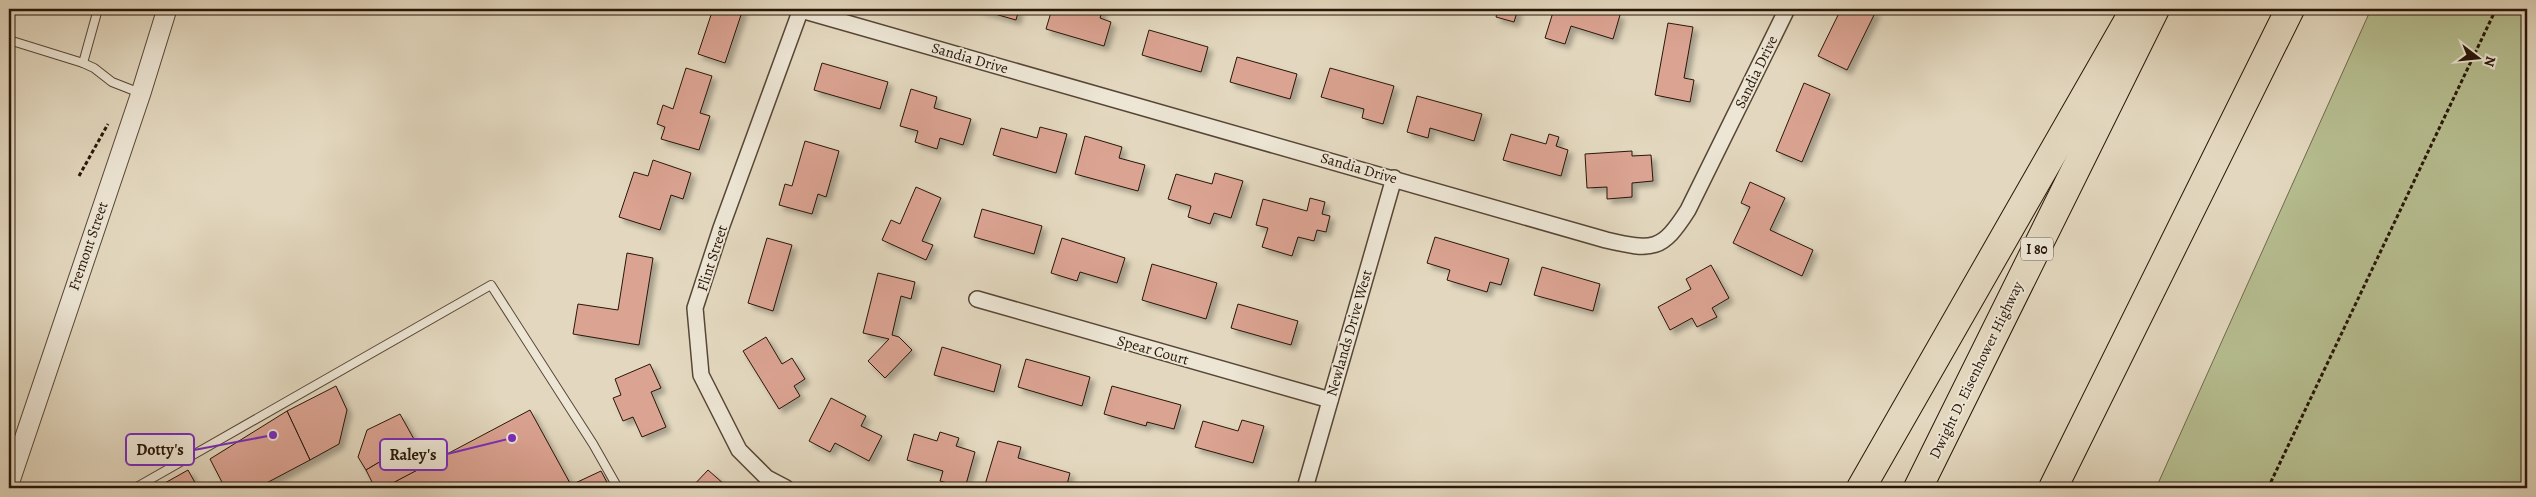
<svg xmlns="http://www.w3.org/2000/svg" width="2536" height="497" viewBox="0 0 2536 497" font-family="Alegreya,serif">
<defs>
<filter id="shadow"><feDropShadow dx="4.5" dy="4.5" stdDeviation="2.5" flood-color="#0004"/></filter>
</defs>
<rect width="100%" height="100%" fill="#e3d8bf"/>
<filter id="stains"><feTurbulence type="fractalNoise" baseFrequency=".004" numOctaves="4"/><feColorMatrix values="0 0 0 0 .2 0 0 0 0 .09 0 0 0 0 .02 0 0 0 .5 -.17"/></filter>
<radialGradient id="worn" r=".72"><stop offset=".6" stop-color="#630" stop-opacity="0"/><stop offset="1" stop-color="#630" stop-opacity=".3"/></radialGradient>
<path fill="#b6be90" stroke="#6f6a4c" d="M2371 9H2527V488H2156Z"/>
<g fill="#dba392" stroke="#281608" filter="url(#shadow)">
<path d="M713 9H743L725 63 698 54Z"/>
<path d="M977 9H1019L1016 20Z"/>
<path d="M1052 9H1103L1100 18 1111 22 1104 46 1046 29Z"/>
<path d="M1498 9H1518L1514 22 1496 17Z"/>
<path d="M1554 9H1601L1620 15 1613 39 1571 26 1565 44 1545 38Z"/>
<path d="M1841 9 1876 11 1847 70 1818 56Z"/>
<path d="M1668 23 1693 27 1684 78 1694 80 1690 102 1655 95Z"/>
<path d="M1149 30 1208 47 1201 72 1142 55Z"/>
<path d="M1237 57 1297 74 1290 99 1230 82Z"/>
<path d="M822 63 888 82 880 109 814 90Z"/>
<path d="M686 68 712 76 700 113 710 116 699 150 661 139 665 127 657 124 663 105 673 109Z"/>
<path d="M1330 68 1394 86 1383 124 1362 118 1364 109 1321 97Z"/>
<path d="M1804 83 1830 94 1802 162 1776 151Z"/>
<path d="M911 89 937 97 934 108 971 119 963 145 940 138 937 149 915 142 918 131 900 126Z"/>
<path d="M1417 96 1482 114 1474 141 1430 128 1428 138 1407 132Z"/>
<path d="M1040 127 1067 134 1056 173 993 155 1001 128 1037 138Z"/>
<path d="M1511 134 1546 144 1549 134 1559 137 1556 146 1568 150 1561 176 1503 160Z"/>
<path d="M1085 136 1122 147 1119 158 1145 165 1138 191 1075 174Z"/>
<path d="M805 141 839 151 826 197 818 194 812 214 779 205 785 184 792 186Z"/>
<path d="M1632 151V156L1651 155 1653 181 1632 183V197L1607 199V187L1587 188 1585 154Z"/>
<path d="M653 160 691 173 683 199 671 195 660 230 619 217 634 172 648 176Z"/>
<path d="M1215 173 1243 181 1231 218 1214 213 1210 224 1188 217 1191 206 1168 199 1176 174 1212 184Z"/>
<path d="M1750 182 1785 198 1770 230 1813 250 1802 276 1733 243 1750 207 1741 203Z"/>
<path d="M916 187 941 198 922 241 933 245 926 260 882 240 891 220 900 224Z"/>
<path d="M1310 198 1325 202 1322 214 1330 216 1326 232 1317 230 1314 241 1298 237 1292 256 1262 247 1268 228 1256 225 1263 199 1307 211Z"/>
<path d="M982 209 1042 226 1034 254 974 237Z"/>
<path d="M1435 237 1509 259 1501 285 1490 282 1487 292 1447 280 1450 270 1427 263Z"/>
<path d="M767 238 792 245 773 311 748 303Z"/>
<path d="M1062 238 1125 258 1117 283 1080 272 1077 281 1051 273Z"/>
<path d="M627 253 653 258 639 345 573 334 578 304 618 310Z"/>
<path d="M1152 264 1217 283 1206 319 1142 300Z"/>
<path d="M1711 265 1729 298 1712 308 1717 317 1697 327 1692 318 1670 330 1658 307 1691 289 1686 279Z"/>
<path d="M1542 267 1600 284 1593 311 1534 295Z"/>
<path d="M878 273 915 282 911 299 901 296 892 335 899 337 912 350 885 378 868 361 889 339 863 333Z"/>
<path d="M1238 304 1298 321 1291 345 1231 328Z"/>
<path d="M766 337 782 364 792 358 805 379 794 386 800 396 779 409 743 351Z"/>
<path d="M942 347 1001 365 994 392 934 375Z"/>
<path d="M1026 359 1090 377 1082 406 1018 387Z"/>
<path d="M650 364 661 388 651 392 666 427 642 437 633 417 623 421 613 398 621 395 615 379Z"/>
<path d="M336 386 347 410 339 444 310 460 287 411Z"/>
<path d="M1112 386 1181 405 1174 429 1147 422 1146 426 1104 414Z"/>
<path d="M831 398 866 416 861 426 882 436 869 461 835 443 830 452 809 441Z"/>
<path d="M530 410 571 485 601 471 610 488H383Z"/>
<path d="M287 411 310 460 257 488H225L210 459Z"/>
<path d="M400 414 415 441 366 470 358 457 367 430Z"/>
<path d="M1242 420 1264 426 1253 463 1195 447 1203 421 1238 431Z"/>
<path d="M940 432 959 438 956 446 975 452 965 488 940 481 943 471 907 460 914 434 937 441Z"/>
<path d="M415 441 427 465 383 488H375L366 470Z"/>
<path d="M998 441 1021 447 1018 458 1070 473 1066 488H1023L1010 484 1009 488H984Z"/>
<path d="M188 470 198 488H156Z"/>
<path d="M708 470 725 485 722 488H691Z"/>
</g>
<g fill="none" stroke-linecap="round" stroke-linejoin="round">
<g stroke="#574636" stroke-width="10">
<g id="service">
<path d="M9 40 83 63 94 68 112 82 140 93"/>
<path d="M83 63 98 9"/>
<path d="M135 488 491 285 593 444 618 488"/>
</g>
</g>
<g stroke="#574636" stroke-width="18">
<g id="minor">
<path d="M801 10 1606 240C1653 251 1662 251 1688 210L1787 9"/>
<path d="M977 299 1330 400"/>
<path d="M786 488 767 478 739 450 701 375 695 308 721 228 801 9"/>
<path d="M1305 488 1394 178"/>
</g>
</g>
<g stroke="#574636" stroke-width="21">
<path id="tertiary" d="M9 484 141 93 167 9"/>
</g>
<g stroke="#281608" stroke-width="30">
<g id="motorway">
<path d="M1861 488 2135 9"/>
<path d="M1918 488 2155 9"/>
<path d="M2053 488 2290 9"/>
</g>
</g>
<g stroke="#281608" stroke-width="3" stroke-dasharray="4 2.5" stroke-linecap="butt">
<path d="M79 176 108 124"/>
<path d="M2268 488 2496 9"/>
</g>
<use href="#service" stroke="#ede6d5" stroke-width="8"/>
<use href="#minor" stroke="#ede6d5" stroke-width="15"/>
<use href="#tertiary" stroke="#ede6d5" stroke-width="19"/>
<use href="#motorway" stroke="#e3d8bf" stroke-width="28"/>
</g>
<g text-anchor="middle" stroke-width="4" stroke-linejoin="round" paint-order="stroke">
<rect fill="#ede6d5" stroke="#635446" stroke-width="1" x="2021" y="237.5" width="32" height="23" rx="4"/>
<g font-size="14" font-weight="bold" fill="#281608">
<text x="2037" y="254">I 80</text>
</g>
<g font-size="15" fill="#281608" stroke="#ede6d5">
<text transform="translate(970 58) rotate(16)" y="5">Sandia Drive</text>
<text transform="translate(1756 72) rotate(-64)" y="5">Sandia Drive</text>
<text transform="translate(1359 168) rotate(16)" y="5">Sandia Drive</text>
<text transform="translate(88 246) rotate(-71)" y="5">Fremont Street</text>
<text transform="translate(712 258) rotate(-72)" y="5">Flint Street</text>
<text transform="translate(1349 333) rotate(-74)" y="5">Newlands Drive West</text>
<text transform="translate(1153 350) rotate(16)" y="5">Spear Court</text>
<text transform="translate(1976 370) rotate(-64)" y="5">Dwight D. Eisenhower Highway</text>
</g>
</g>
<path fill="none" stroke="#7b2cbf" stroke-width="2" d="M273 435L194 450M512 438L447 454"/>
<g fill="#7b2cbf" stroke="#ede6d5" stroke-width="2">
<circle cx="273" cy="435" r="5"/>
<circle cx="512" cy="438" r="5"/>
</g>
<g fill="#ede6d5" stroke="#7b2cbf" stroke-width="2">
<rect x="126" y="434" width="68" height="31" rx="5"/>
<rect x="380" y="439" width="67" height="31" rx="5"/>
</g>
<g font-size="16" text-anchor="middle" font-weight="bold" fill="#281608">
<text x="160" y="455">Dotty's</text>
<text x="413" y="460">Raley's</text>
</g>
<rect width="2536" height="497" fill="none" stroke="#e3d8bf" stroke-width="30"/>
<rect x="10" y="10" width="2516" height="477" fill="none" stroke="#281608" stroke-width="2.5"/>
<rect x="15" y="15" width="2506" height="467" fill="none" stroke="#281608"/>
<g transform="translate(2478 58) rotate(106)" stroke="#ede6d5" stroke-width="4" paint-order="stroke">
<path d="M0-4L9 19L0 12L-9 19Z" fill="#281608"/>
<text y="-8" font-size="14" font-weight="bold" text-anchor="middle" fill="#281608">N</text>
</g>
<rect width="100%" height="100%" filter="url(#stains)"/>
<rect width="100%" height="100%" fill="url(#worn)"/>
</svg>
